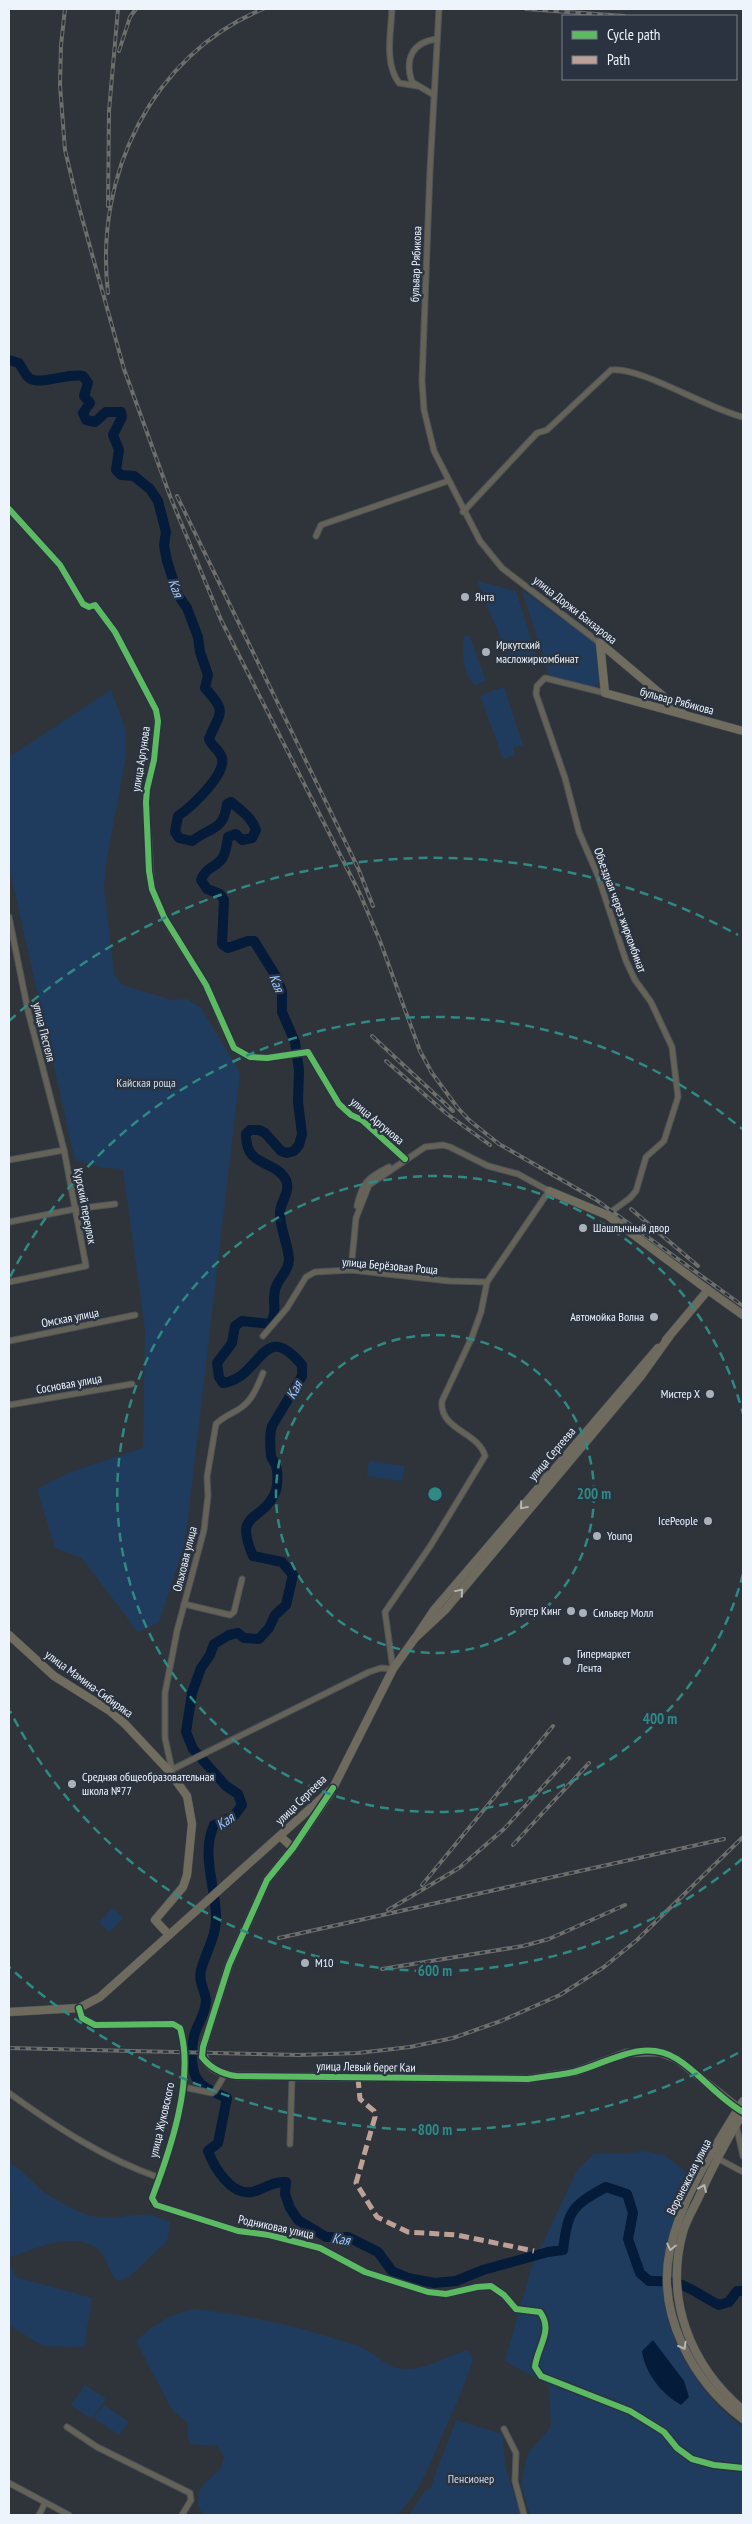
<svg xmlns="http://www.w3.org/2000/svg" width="752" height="2524" viewBox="0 0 752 2524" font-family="'PT Sans Narrow',sans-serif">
<rect width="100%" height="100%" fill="#2f343a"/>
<g fill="#1f3c5f">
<path d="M477 581 516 591 536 655 535 659 537 668 510 661Z"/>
<path d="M522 590 597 644 601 678 594 688 549 675Z"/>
<path d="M469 635 486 681 475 685C462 673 462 653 464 637Z"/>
<path d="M504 687 523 745 513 748 515 755 503 759 481 698 483 694Z"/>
<path d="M111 690 125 728 126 756 106 863 104 887 114 974 122 985 172 1000 187 999 201 1008 240 1073 185 1543 159 1622 138 1632 82 1558 55 1548 37 1489 73 1471 143 1448 145 1330 123 1169 105 1168 75 1160 9 866V757Z"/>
<path d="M369 1461 405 1466 402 1481 367 1476Z"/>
<path d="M113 1908 123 1918 109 1932 99 1922Z"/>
<path d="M645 2151 664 2155 690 2175C688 2196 673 2222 667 2244 649 2313 688 2386 743 2427V2515H530L521 2484 528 2453 551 2427 549 2385 505 2361 531 2269 577 2170 594 2154H625Z"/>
<path d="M9 2162C22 2170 32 2182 44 2192 50 2197 80 2213 88 2215 119 2225 143 2204 170 2223L167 2241 130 2276 119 2281C108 2274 110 2265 103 2255 82 2226 34 2249 9 2258V2209H11Z"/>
<path d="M9 2261 16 2277 92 2298 84 2347 43 2346 9 2325Z"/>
<path d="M193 2309C244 2314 296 2326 345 2342 352 2344 360 2346 366 2350 380 2357 389 2370 406 2369 429 2369 446 2356 467 2350L473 2359C465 2385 455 2407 444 2431 431 2462 421 2491 397 2515H203L198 2505 199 2489 221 2468 224 2457 217 2446 191 2444 188 2438V2423L172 2410 136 2341C153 2324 170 2315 193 2309Z"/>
<path d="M85 2385 106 2399 92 2419 71 2405Z"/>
<path d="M104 2405 129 2422 119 2435 94 2418Z"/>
<path d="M456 2420 502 2434 506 2470 521 2515H409L425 2491 431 2488C438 2464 448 2443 456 2420Z"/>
</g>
<path fill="#041b3a" d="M653 2340 684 2381 689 2397 681 2405C662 2394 645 2374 642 2351Z"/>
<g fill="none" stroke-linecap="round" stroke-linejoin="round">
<path stroke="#041b3a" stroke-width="10" d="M9 360 19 363C22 368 25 374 28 377 38 387 69 372 83 376L88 383 84 396 90 403 83 413 86 420 95 422 106 412H121L122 417 113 435 119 450 116 470 121 475 134 476 150 489 158 501 166 532 164 545 167 561 178 595 187 608 198 637 200 652 208 675 205 688C229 714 219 712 209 739 212 747 219 749 222 758 226 775 191 807 178 816L175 832 179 838 192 841C210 827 224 831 227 804L231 802C241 810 252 818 256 830L252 838 242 840 236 834 228 837C227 844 226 852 223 857 217 868 206 866 201 880L207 889 220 894 224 900 222 944 228 948 248 941H254L277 978 282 992V1012L295 1042 299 1070 298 1102 302 1134 299 1145 294 1151 287 1153 281 1151 265 1133 259 1130H250L246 1134C245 1168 275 1159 286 1180 291 1192 280 1202 280 1213 280 1229 288 1244 289 1259 289 1272 277 1279 275 1290 272 1303 278 1312 270 1324L242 1321 235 1326 232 1343 217 1363 219 1377 223 1383C262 1378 262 1317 302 1365V1376L272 1426C269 1435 270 1446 271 1456 272 1460 275 1462 276 1466 278 1472 278 1487 275 1493 261 1524 233 1510 253 1556L282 1562 293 1575 286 1605 275 1615 269 1628 259 1639 244 1638 238 1633 229 1635 214 1644 210 1655 201 1668 192 1693 186 1732 193 1749 226 1786 238 1794 242 1805 234 1816 214 1825C201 1854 215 1885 216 1915 217 1936 206 1951 201 1970 198 1982 205 1990 206 2000 206 2014 197 2024 194 2036 192 2045 191 2058 193 2067 195 2086 211 2091 227 2098L218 2143 208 2151C214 2167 231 2196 252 2192 264 2189 273 2181 286 2182L285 2194 290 2208 298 2220 326 2237H348L378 2252 392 2271 408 2278 434 2283 456 2281 483 2270 548 2252 563 2250C568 2211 571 2206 606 2187L627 2194 633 2213 628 2239 640 2273 649 2281C685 2280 690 2290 719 2305L729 2302 737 2291H743"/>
<g stroke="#4e5358" stroke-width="7">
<g id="street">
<path d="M392 9C391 32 384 63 399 83L417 86"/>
<path d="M439 9 430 170 422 381 424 410 434 451 480 541 502 568 600 643"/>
<path d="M434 95 412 82C404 58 413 42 437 39"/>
<path d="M9 509 60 565 83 604 89 607 95 605 115 632 156 710C162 742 148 767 146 797 145 812 148 827 149 842 151 865 149 884 158 906 171 935 192 960 207 988 218 1008 227 1055 253 1057 267 1059 280 1054 294 1054"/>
<path d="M463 512 537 433 547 430 611 370C640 366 708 409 743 417"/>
<path d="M316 536 321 525 448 481"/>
<path d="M605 693 545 678 537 686 536 694 565 778 579 832 598 876 626 961 635 980 651 1002 672 1047 678 1097 664 1141 646 1157 636 1191 630 1198 607 1215"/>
<path d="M9 917 28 1011 64 1150 86 1266 9 1282"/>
<path d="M305 1053 308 1052 339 1104 351 1115 362 1120 405 1159"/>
<path d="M9 1160 64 1150"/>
<path d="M357 1206C362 1183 367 1178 389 1167"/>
<path d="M9 1222 75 1209 115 1204"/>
<path d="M263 1336 287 1308 306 1277 315 1272 351 1270 449 1281 487 1282"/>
<path d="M9 1341 135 1315"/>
<path d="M9 1405 132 1384"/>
<path d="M542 1470 544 1481"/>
<path d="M184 1604 230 1615 234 1612 242 1579"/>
<path d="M172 1770 165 1738V1693L177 1631 204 1530 208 1496 207 1477 216 1424C224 1416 234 1413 242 1407 253 1399 258 1385 263 1373"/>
<path d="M169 1771 369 1672 381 1668 393 1669 385 1612 431 1545 485 1456C479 1432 439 1430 442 1401L472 1337 481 1312 487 1282 549 1191 518 1174 488 1166 450 1147 443 1145 425 1147 369 1185 356 1218 351 1270"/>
<path d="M79 2008 82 2018 95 2025 173 2024 180 2028C195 2079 170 2151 152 2198L156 2205 238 2231 269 2235 320 2248 365 2272 428 2292 446 2294 477 2287 491 2286 504 2295 516 2309 540 2312C554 2331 537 2347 535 2367L541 2376 630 2411 664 2432 677 2448 692 2459 714 2465 743 2468"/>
<path d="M183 2087 212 2093"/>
<path d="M215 2091 225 2074"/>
<path d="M9 2093C56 2127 105 2159 160 2178"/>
<path d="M736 2124 743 2156"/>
<path d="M290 2144 292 2077"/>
<path d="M715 2157 743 2172"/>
<path d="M67 2427 97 2447 190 2493 191 2500 182 2515"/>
<path d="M504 2429 516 2453 515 2481 524 2515"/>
<path d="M9 2483 69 2515"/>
<path d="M39 2515 45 2503"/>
</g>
</g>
<g stroke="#4e5358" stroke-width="9">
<g id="secondary">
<path d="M600 643 605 693 743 731"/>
<path d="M600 643 682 712"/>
<path d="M549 1191 607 1215 708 1290"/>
<path d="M9 1635 54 1676 110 1711 125 1724 169 1771 187 1796 192 1824 187 1875 183 1887 155 1920 169 1935"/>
<path d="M331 1792 293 1848 267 1880 229 1965 203 2047C202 2067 218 2073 236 2076L528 2079 575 2072 626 2053 659 2052 677 2059 742 2111"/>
<path d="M280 1836 293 1848"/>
</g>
</g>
<g stroke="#4e5358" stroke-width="9">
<g id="primary">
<path d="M666 1340 708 1290 743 1315"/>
<path d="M418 1634 434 1610 658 1348"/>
<path d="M9 2012 79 2008 100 1997 333 1788 393 1669 415 1638 445 1610 641 1376 669 1337"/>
<path d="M743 2101C715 2147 681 2197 670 2250 656 2314 693 2382 743 2419"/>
<path d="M743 2113C726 2141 711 2170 697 2201 692 2211 686 2221 683 2232 664 2300 691 2366 743 2410"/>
</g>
</g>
<use href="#street" stroke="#656358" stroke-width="5"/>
<use href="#secondary" stroke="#706d5f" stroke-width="8"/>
<use href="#primary" stroke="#6e6b5e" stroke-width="8"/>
<g stroke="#6e6e6a" stroke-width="4">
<g id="rail">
<path d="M65 9 61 45 60 85 65 150 77 200 124 369 170 496 221 620 360 894 380 941 420 1051 432 1073 457 1107 469 1120 499 1144 595 1199 743 1306"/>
<path d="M526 9 624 16"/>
<path d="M119 51 130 17 136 9"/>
<path d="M108 206 109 111 118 9"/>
<path d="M108 293C94 175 152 55 263 9"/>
<path d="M177 496 358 868 373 906"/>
<path d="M372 1036 453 1111"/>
<path d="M386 1061 447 1114 490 1145"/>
<path d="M631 1209 698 1266"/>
<path d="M513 1845 589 1763"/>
<path d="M422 1885 553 1726"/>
<path d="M388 1910 459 1868 504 1829 569 1758"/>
<path d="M279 1938 724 1839"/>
<path d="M382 1969 523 1946 549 1939 625 1905"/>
<path d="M9 2048 299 2055 358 2053 410 2047 453 2038 501 2021 560 1995 604 1967 637 1940 743 1837"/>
</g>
</g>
<use href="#rail" stroke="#2a333f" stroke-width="2" stroke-dasharray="5.5" stroke-linecap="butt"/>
<g stroke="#4e5358" stroke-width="7" stroke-linecap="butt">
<path id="street-bridge" d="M290 1054 311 1053"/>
</g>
<use href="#street-bridge" stroke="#656358" stroke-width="5"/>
<path stroke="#bda197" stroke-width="5" stroke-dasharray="10 5" stroke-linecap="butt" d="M358 2078 360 2099 374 2111 375 2117 356 2183 377 2217 408 2232 457 2235 534 2251"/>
<g stroke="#2a333f" stroke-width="9">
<g id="cycleway">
<path d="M9 509 60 565 83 604 89 607 95 605 115 632 156 710 158 721 154 760 147 789 146 802 149 871 152 889 164 917 206 985 234 1048 250 1057 267 1058 308 1052 339 1104 351 1115 362 1120 405 1159"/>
<path d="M333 1788 293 1848 267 1880 229 1965 203 2047 202 2057C211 2069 222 2074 236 2076L528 2079C543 2077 559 2075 574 2072 607 2064 642 2037 677 2059 701 2074 718 2098 743 2112"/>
<path d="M79 2008 82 2018 95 2025 173 2024 180 2028C195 2079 170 2151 152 2198L156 2205 238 2231 269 2235 320 2248 365 2272 428 2292 446 2294 477 2287 491 2286 504 2295 516 2309 540 2312C554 2331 537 2347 535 2367L541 2376 630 2411 664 2432 677 2448 692 2459 714 2465 743 2468"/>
</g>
</g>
<use href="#cycleway" stroke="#5cba63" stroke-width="6"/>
</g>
<defs><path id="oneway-chevron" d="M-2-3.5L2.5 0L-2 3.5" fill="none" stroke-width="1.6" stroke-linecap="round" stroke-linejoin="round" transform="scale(1.25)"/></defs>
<g stroke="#b4b6b5">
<use href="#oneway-chevron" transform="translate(523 1506) rotate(130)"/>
<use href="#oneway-chevron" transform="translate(460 1592) rotate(-50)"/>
<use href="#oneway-chevron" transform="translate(703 2188) rotate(-66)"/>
<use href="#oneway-chevron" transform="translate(671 2247) rotate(102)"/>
<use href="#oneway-chevron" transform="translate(683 2346) rotate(61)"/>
</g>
<g fill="none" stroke="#308983" stroke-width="2.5" stroke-dasharray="9 6">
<circle cx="435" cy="1494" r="159"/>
<path d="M743 1574A318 318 0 1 1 743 1414"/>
<path d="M742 1859A477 477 0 0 1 10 1711M10 1277A477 477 0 0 1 742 1129"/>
<path d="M738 2053A636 636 0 0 1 9 1967M9 1021A636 636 0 0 1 738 935"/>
</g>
<g fill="#abb1b8" stroke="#2a333f" stroke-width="2">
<circle cx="465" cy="597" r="5"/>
<circle cx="486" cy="652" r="5"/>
<circle cx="583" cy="1228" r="5"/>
<circle cx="654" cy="1317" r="5"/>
<circle cx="710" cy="1394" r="5"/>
<circle cx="708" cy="1521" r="5"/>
<circle cx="597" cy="1536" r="5"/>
<circle cx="571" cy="1611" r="5"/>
<circle cx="583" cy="1613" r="5"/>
<circle cx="567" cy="1661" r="5"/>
<circle cx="72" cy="1784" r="5"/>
<circle cx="305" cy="1963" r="5"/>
</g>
<g text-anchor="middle" stroke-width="5" stroke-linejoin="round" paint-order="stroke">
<g font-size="12" fill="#eef4fc" stroke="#2a333f">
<text transform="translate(416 264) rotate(-88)" y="4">бульвар Рябикова</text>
<text transform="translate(575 610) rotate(38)" y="4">улица Доржи Банзарова</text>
<text transform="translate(677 701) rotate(15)" y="4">бульвар Рябикова</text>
<text transform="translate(141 759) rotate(-81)" y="4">улица Аргунова</text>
<text transform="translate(620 910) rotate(70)" y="4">Объездная через жиркомбинат</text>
<text transform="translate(44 1032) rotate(76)" y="4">улица Пестеля</text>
<text transform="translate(377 1121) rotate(40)" y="4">улица Аргунова</text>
<text transform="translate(85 1206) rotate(79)" y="4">Курский переулок</text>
<text transform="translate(390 1266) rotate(5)" y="4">улица Берёзовая Роща</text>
<text transform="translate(70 1318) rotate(-11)" y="4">Омская улица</text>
<text transform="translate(69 1384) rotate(-10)" y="4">Сосновая улица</text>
<text transform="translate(552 1454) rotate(-50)" y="4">улица Сергеева</text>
<text transform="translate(185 1559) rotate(-76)" y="4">Ольховая улица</text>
<text transform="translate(89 1684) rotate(36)" y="4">улица Мамина-Сибиряка</text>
<text transform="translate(301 1800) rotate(-44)" y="4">улица Сергеева</text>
<text transform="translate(366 2067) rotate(1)" y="4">улица Левый берег Каи</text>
<text transform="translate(162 2120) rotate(-77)" y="4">улица Жуковского</text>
<text transform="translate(689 2177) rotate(-63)" y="4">Воронежская улица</text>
<text transform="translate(276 2227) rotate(12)" y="4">Родниковая улица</text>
</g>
<g font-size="12" fill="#eef4fc" stroke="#2a333f" text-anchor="start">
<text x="475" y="601">Янта</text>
<text x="496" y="649">Иркутский<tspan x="496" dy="14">масложиркомбинат</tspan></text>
<text x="593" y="1232">Шашлычный двор</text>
<text x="644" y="1321" text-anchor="end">Автомойка Волна</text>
<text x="700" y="1398" text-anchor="end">Мистер Х</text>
<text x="698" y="1525" text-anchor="end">IcePeople</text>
<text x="607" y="1540">Young</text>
<text x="561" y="1615" text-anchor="end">Бургер Кинг</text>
<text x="593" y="1617">Сильвер Молл</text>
<text x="577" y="1658">Гипермаркет<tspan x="577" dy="14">Лента</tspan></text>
<text x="82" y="1781">Средняя общеобразовательная<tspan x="82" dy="14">школа №77</tspan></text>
<text x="315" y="1967">M10</text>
</g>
<g font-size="12" fill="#cddcef" stroke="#2a333f">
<text x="146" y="1087">Кайская роща</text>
<text x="471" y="2483">Пенсионер</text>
</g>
<g font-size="14" font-style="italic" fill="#9ac6ff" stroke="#2a333f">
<text transform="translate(176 588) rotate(70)" y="5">Кая</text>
<text transform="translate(277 983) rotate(69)" y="5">Кая</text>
<text transform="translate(294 1390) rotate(-61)" y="5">Кая</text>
<text transform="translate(225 1821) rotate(-35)" y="5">Кая</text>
<text transform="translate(341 2239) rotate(8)" y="5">Кая</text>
</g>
</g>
<circle cx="435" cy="1494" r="8" fill="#308983" stroke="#2a333f" stroke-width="2.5"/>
<g font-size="15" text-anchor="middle" font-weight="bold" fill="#308983" stroke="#2a333f" stroke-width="5" stroke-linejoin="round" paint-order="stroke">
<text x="594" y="1499">200 m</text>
<text x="660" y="1724">400 m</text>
<text x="435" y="1976">600 m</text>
<text x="435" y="2135">800 m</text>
</g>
<rect width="752" height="2524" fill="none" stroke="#eef4fc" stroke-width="20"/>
<rect x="562" y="15" width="175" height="65" fill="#2a333f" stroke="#78808b"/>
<rect x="572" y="31" width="25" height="8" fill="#5cba63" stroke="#78808b"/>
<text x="607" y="40" font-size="15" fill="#eef4fc">Cycle path</text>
<rect x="572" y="56" width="25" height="8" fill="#bda197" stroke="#78808b"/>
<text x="607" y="65" font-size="15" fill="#eef4fc">Path</text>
</svg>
